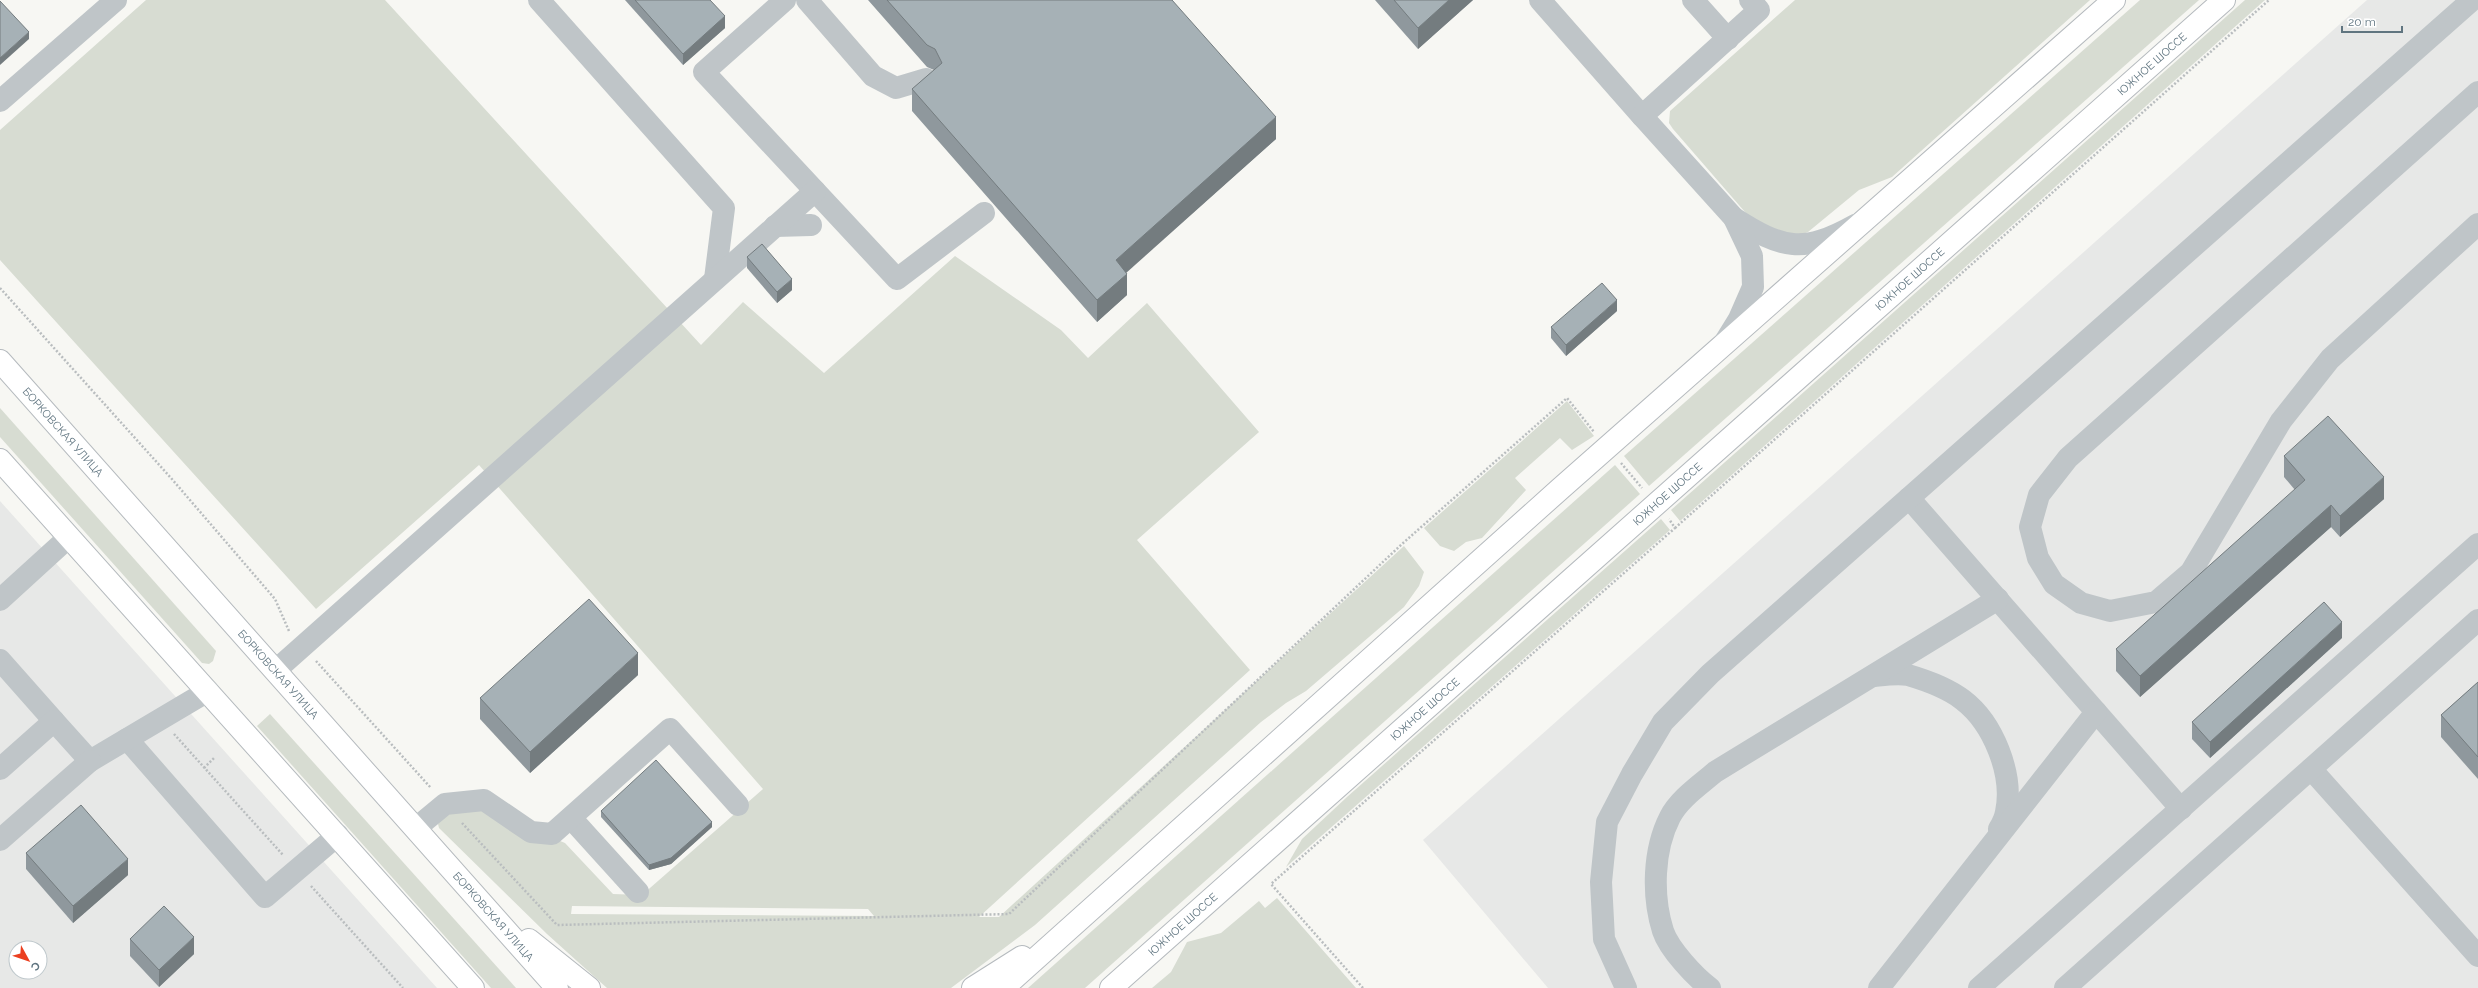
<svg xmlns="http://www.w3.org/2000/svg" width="2478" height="988" viewBox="0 0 2478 988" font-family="Raleway,sans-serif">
<rect width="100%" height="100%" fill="#f7f7f3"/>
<g fill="#e7e8e7" fill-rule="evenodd">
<path d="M2367 0H2478V988H1548L1423 840Z"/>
<path d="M0 501 437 988H0ZM16 948H40V972H16Z"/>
</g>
<g fill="#d7dcd2" fill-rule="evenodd">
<path d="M146 0H385L701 345 743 302 824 373 955 256 1061 330 1088 358 1147 303 1259 432 1137 540 1250 670 979 917H999L1404 546 1424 572 1419 586 1404 607 1306 691 1286 703 1261 722 1035 925 951 988H607L547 934 439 828 438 824 445 814 482 809 565 843 613 894 642 895 763 789 479 465 316 609 0 260V130ZM572 906 868 909 874 916 571 914Z"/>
<path d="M1795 0H2090L1892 177 1859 190 1808 232 1794 237 1758 227 1673 129 1669 123 1670 111Z"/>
<path d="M2140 0H2199L1649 486 1624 456Z"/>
<path d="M2245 0H2265L1680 521 1671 510Z"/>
<path d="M1567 401 1594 436 1572 450 1560 438 1515 478 1526 490 1482 538 1466 542 1454 551 1440 546 1424 528Z"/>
<path d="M0 408 216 651 213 661 209 664 202 663 0 437Z"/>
<path d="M1615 465 1640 494 1085 988H1028Z"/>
<path d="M1661 519 1670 530 1286 867 1302 839 1347 797Z"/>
<path d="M270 714 516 988H491L257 726Z"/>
<path d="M1277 898 1356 988H1152L1171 972 1187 942 1221 933 1259 901 1265 908Z"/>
</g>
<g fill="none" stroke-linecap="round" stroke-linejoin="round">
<g stroke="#b5babe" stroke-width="24">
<g id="major">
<path id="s1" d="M0 361 557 988"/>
<path d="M0 460 473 988"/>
<path d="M529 940 589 988"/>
<path d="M973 988 1022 957"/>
<path d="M1003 988 1560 489 2114 0"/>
<path id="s2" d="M1111 988 2224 0"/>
</g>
</g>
<g stroke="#b9bdbf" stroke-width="2.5" stroke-dasharray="2 2" stroke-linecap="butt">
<path d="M0 288 171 478 275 599 289 631"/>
<path d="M1621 463 1642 488"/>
<path d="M1675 528 2269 0"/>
<path d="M316 661 431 788"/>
<path d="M174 734 283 855"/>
<path d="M204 768 214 758"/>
<path d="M462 823 557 925 1009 914 1402 544 1567 398 1594 432"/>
<path d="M311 886 403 988"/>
<path d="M1363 988 1271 884 1675 528 1669 519"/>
</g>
<g stroke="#bfc5c8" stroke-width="22">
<path d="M539 0 724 208 715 279"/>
<path d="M785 0 704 72 897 279 984 213"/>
<path d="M807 0 873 76 896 88 926 79"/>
<path d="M1540 0 1642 116"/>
<path d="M1693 0 1728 39"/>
<path d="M2478 92 2068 458 2039 495 2030 527 2038 558 2054 584 2081 603 2110 611 2156 602 2191 572 2281 421 2330 359 2478 224"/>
<path d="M0 101 116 0"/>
<path d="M1734 218C1782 249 1803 254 1855 225"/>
<path d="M775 226 811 225"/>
<path d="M1726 340 1739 319 1753 287 1752 256 1734 218 1642 116 1759 10 1750 0"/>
<path d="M1909 498 2181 809"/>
<path d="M0 600 69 537"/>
<path d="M0 660 54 721"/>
<path d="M276 670 815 191"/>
<path d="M1874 676C1884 675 1898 673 1908 675 1925 680 1949 689 1963 700 1993 723 2014 774 2006 812 2005 818 2002 824 1999 829"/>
<path d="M127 739 265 897 338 835"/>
<path d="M0 769 54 721 90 761 208 691"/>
<path d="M2311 769 2478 956"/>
<path d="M571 818 638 892"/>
<path d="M416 828 445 804 484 800 531 832 552 834 670 729 738 805"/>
<path d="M0 840 90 761"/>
<path d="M1626 988 1604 939 1601 882 1607 822 1632 774 1663 722 1710 674 2472 0"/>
<path d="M1710 988C1695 977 1669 949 1663 931 1652 896 1653 850 1670 817 1679 799 1700 785 1715 772L1998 599"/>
<path d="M1879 988 2096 712"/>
<path d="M1979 988 2478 544"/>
<path d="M2065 988 2478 620"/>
</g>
<use href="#major" stroke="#fff" stroke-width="22"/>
</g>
<g fill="#8f989d">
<path d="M625 0H710L725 28 683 65Z"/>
<path d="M868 0H1172L1276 139 1126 272 1127 295 1097 322 912 111V89L934 70 927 67Z"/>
<path d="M1375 0H1473L1418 49Z"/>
<path d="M747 257 792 290 777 303 747 268Z"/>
<path d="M1617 311 1566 356 1551 338V327Z"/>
<path d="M2284 456 2384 499 2340 537 2331 527 2140 697 2116 671V649L2295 490 2284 477Z"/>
<path d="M2342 638 2210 758 2192 739V722Z"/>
<path d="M638 675 530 773 480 719V698Z"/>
<path d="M2478 682V779L2441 737V715Z"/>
<path d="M601 811 712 827 671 864 649 870 601 817Z"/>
<path d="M26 853 128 875 73 923 26 869Z"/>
<path d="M130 939 194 954 159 987 130 956Z"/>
</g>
<g fill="#747c7f">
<path d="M1449 0H1473L1418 49V28Z"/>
<path d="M725 16V28L683 65V54Z"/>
<path d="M29 32V39L0 65V58Z"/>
<path d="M1276 117V139L1116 282V260Z"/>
<path d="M1127 274V295L1097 322V300Z"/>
<path d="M792 279V290L777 303V292Z"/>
<path d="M1617 300V311L1566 356V345Z"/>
<path d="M2384 477V499L2340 537V516Z"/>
<path d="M2331 505V527L2140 697V676Z"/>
<path d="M2342 622V638L2210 758V742Z"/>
<path d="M638 653V675L530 773V752Z"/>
<path d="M712 822V827L671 864 649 870V865Z"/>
<path d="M128 859V875L73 923V906Z"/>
<path d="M194 937V954L159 987V970Z"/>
</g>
<g fill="#a6b1b6" stroke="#747c7f">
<path d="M635 0H710L725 16 683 54Z"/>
<path d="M887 0H1172L1276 117 1116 260 1127 274 1097 300 912 89 942 63 935 49 927 45Z"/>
<path d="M1394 0H1449L1418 28Z"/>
<path d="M0 1 29 32 0 58Z"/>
<path d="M762 244 792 279 777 292 747 257Z"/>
<path d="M1602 283 1617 300 1566 345 1551 327Z"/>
<path d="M2328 416 2384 477 2340 516 2331 505 2140 676 2116 649 2305 480 2284 456Z"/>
<path d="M589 599 638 653 530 752 480 698Z"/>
<path d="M2324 602 2342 622 2210 742 2192 722Z"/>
<path d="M2478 682V757L2441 715Z"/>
<path d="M656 760 712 822 671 858 649 865 601 811Z"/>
<path d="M81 805 128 859 73 906 26 853Z"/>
<path d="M164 906 194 937 159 970 130 939Z"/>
</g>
<g text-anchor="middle" stroke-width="4" stroke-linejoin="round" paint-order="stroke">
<g font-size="11" fill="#607580" stroke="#fff">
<text dy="4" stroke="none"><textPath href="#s2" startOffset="1392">ЮЖНОЕ ШОССЕ</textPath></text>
<text dy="4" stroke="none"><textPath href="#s2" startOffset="1068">ЮЖНОЕ ШОССЕ</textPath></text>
<text dy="4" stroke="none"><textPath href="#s1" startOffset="95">БОРКОВСКАЯ УЛИЦА</textPath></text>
<text dy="4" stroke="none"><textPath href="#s2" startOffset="744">ЮЖНОЕ ШОССЕ</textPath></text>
<text dy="4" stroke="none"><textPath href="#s1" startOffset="419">БОРКОВСКАЯ УЛИЦА</textPath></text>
<text dy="4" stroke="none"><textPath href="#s2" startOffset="420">ЮЖНОЕ ШОССЕ</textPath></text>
<text dy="4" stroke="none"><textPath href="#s1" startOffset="743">БОРКОВСКАЯ УЛИЦА</textPath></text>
<text dy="4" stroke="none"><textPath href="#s2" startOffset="96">ЮЖНОЕ ШОССЕ</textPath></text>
</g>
</g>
<g transform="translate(28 960) rotate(130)"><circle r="19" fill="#ffffff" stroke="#bfc8cc"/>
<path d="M0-3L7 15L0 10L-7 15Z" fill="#eb3f1f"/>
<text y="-6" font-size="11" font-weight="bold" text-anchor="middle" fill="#607580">С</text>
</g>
<path d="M2342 26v6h60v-6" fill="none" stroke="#607580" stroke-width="2"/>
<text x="2348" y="26" font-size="12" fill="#607580" stroke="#ffffff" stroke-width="3" paint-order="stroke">20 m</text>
</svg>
